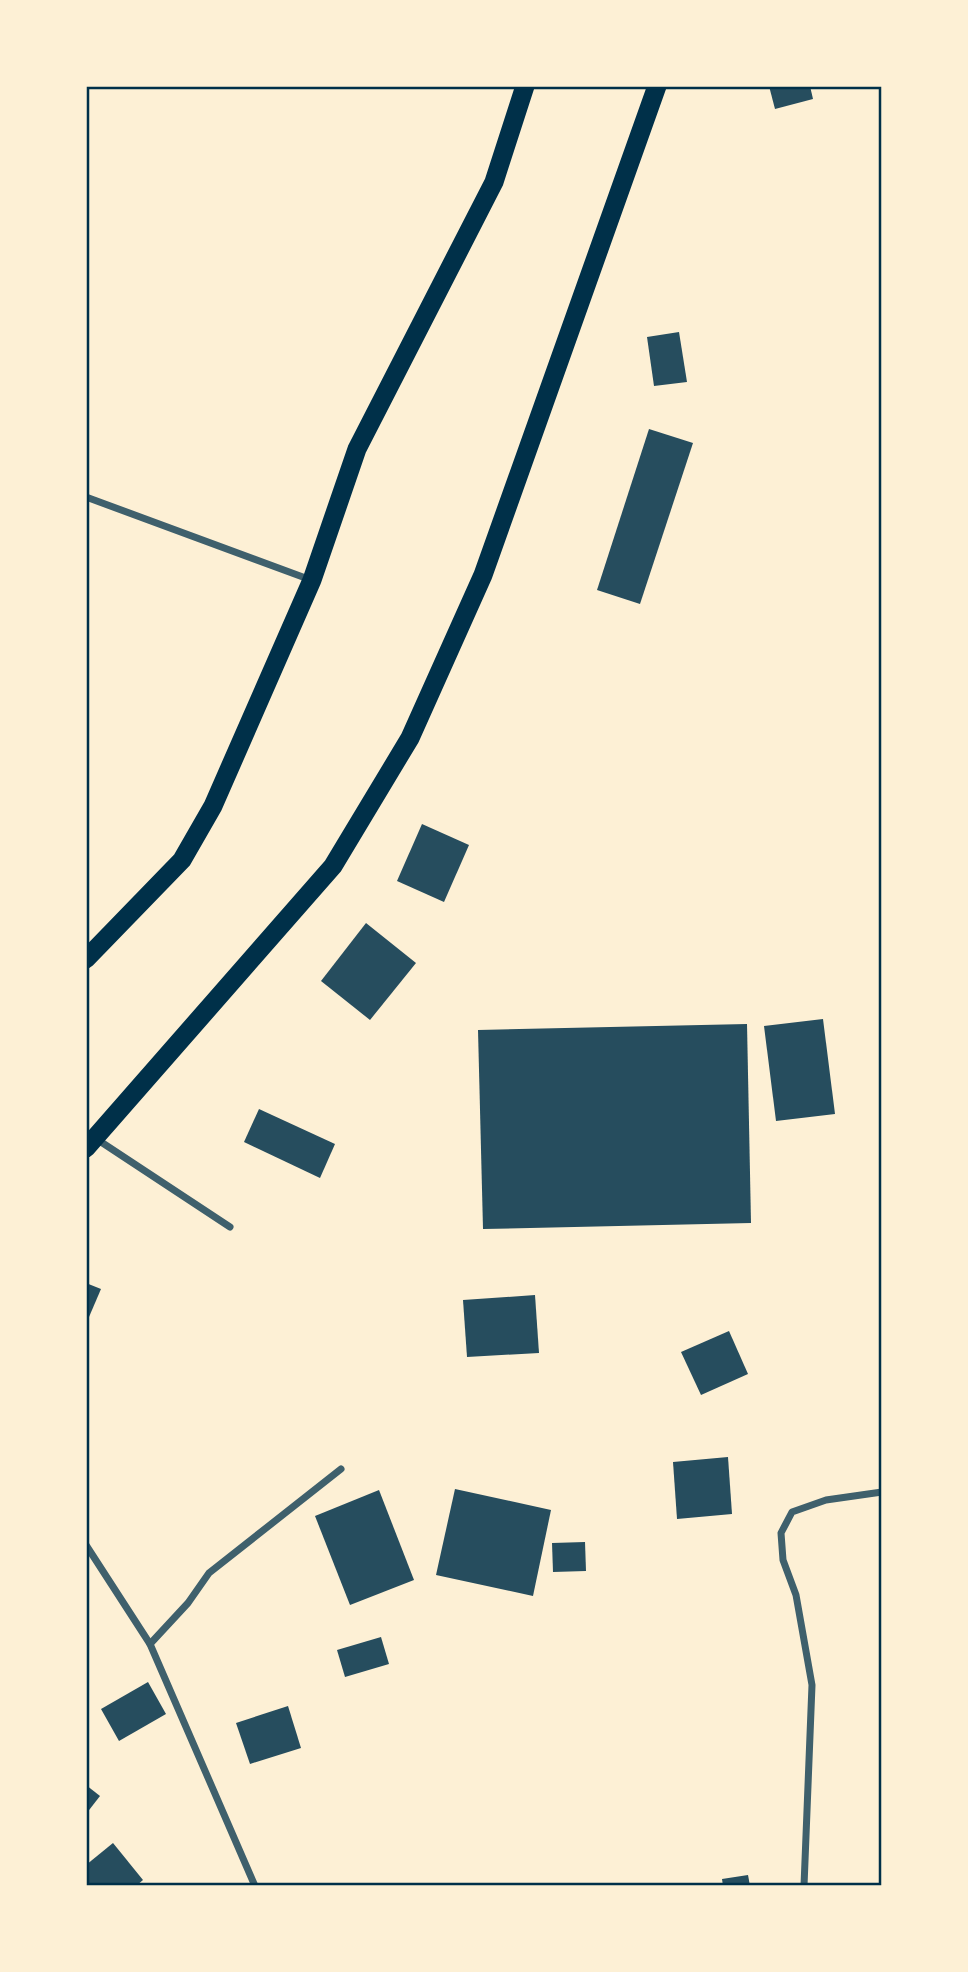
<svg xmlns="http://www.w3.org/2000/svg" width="968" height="1972" viewBox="0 0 968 1972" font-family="'Open Sans',sans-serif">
<rect width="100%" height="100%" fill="#fdf0d5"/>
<g fill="#264d5e">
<path d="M769 86H810L813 99 775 109Z"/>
<path d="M679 332 687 382 654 386 647 337Z"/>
<path d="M649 429 693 443 640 604 597 590Z"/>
<path d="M422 824 469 845 444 902 397 881Z"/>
<path d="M366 923 416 963 370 1020 321 981Z"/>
<path d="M823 1019 835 1114 776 1121 764 1026Z"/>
<path d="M747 1024 751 1223 483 1229 478 1030Z"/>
<path d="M259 1109 335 1144 320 1178 244 1142Z"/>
<path d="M86 1283 101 1289 86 1324Z"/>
<path d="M535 1295 539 1353 467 1357 463 1300Z"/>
<path d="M729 1331 748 1374 701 1395 681 1352Z"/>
<path d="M728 1457 732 1514 677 1519 673 1462Z"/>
<path d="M455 1489 551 1510 533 1596 436 1575Z"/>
<path d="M379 1490 414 1580 350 1605 315 1516Z"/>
<path d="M585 1542 586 1571 553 1572 552 1543Z"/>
<path d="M381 1637 389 1664 345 1677 337 1650Z"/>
<path d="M148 1682 166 1714 119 1741 101 1709Z"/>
<path d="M288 1706 301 1748 250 1764 236 1723Z"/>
<path d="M86 1785 100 1796 86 1814Z"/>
<path d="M113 1843 143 1880 136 1886H86V1865Z"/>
<path d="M748 1875 750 1886H723L722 1879Z"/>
</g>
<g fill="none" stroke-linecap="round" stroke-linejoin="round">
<g stroke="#3f606c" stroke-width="7">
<path d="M86 497 311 580"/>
<path d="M95 1138 230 1227"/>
<path d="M86 1545 150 1644 255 1886"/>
<path d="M150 1644 188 1603 209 1573 341 1469"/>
<path d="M804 1886 812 1685 796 1595 783 1560 781 1533 792 1512 826 1500 882 1492"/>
</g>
<g stroke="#003049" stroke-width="19">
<path d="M86 959 182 860 213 806 312 580 357 449 494 182 525 86"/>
<path d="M86 1148 333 866 410 738 483 575 657 86"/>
</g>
</g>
<rect width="968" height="1972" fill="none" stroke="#fdf0d5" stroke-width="175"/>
<rect x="88" y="88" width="792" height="1796" fill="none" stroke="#003049" stroke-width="2.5"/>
</svg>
